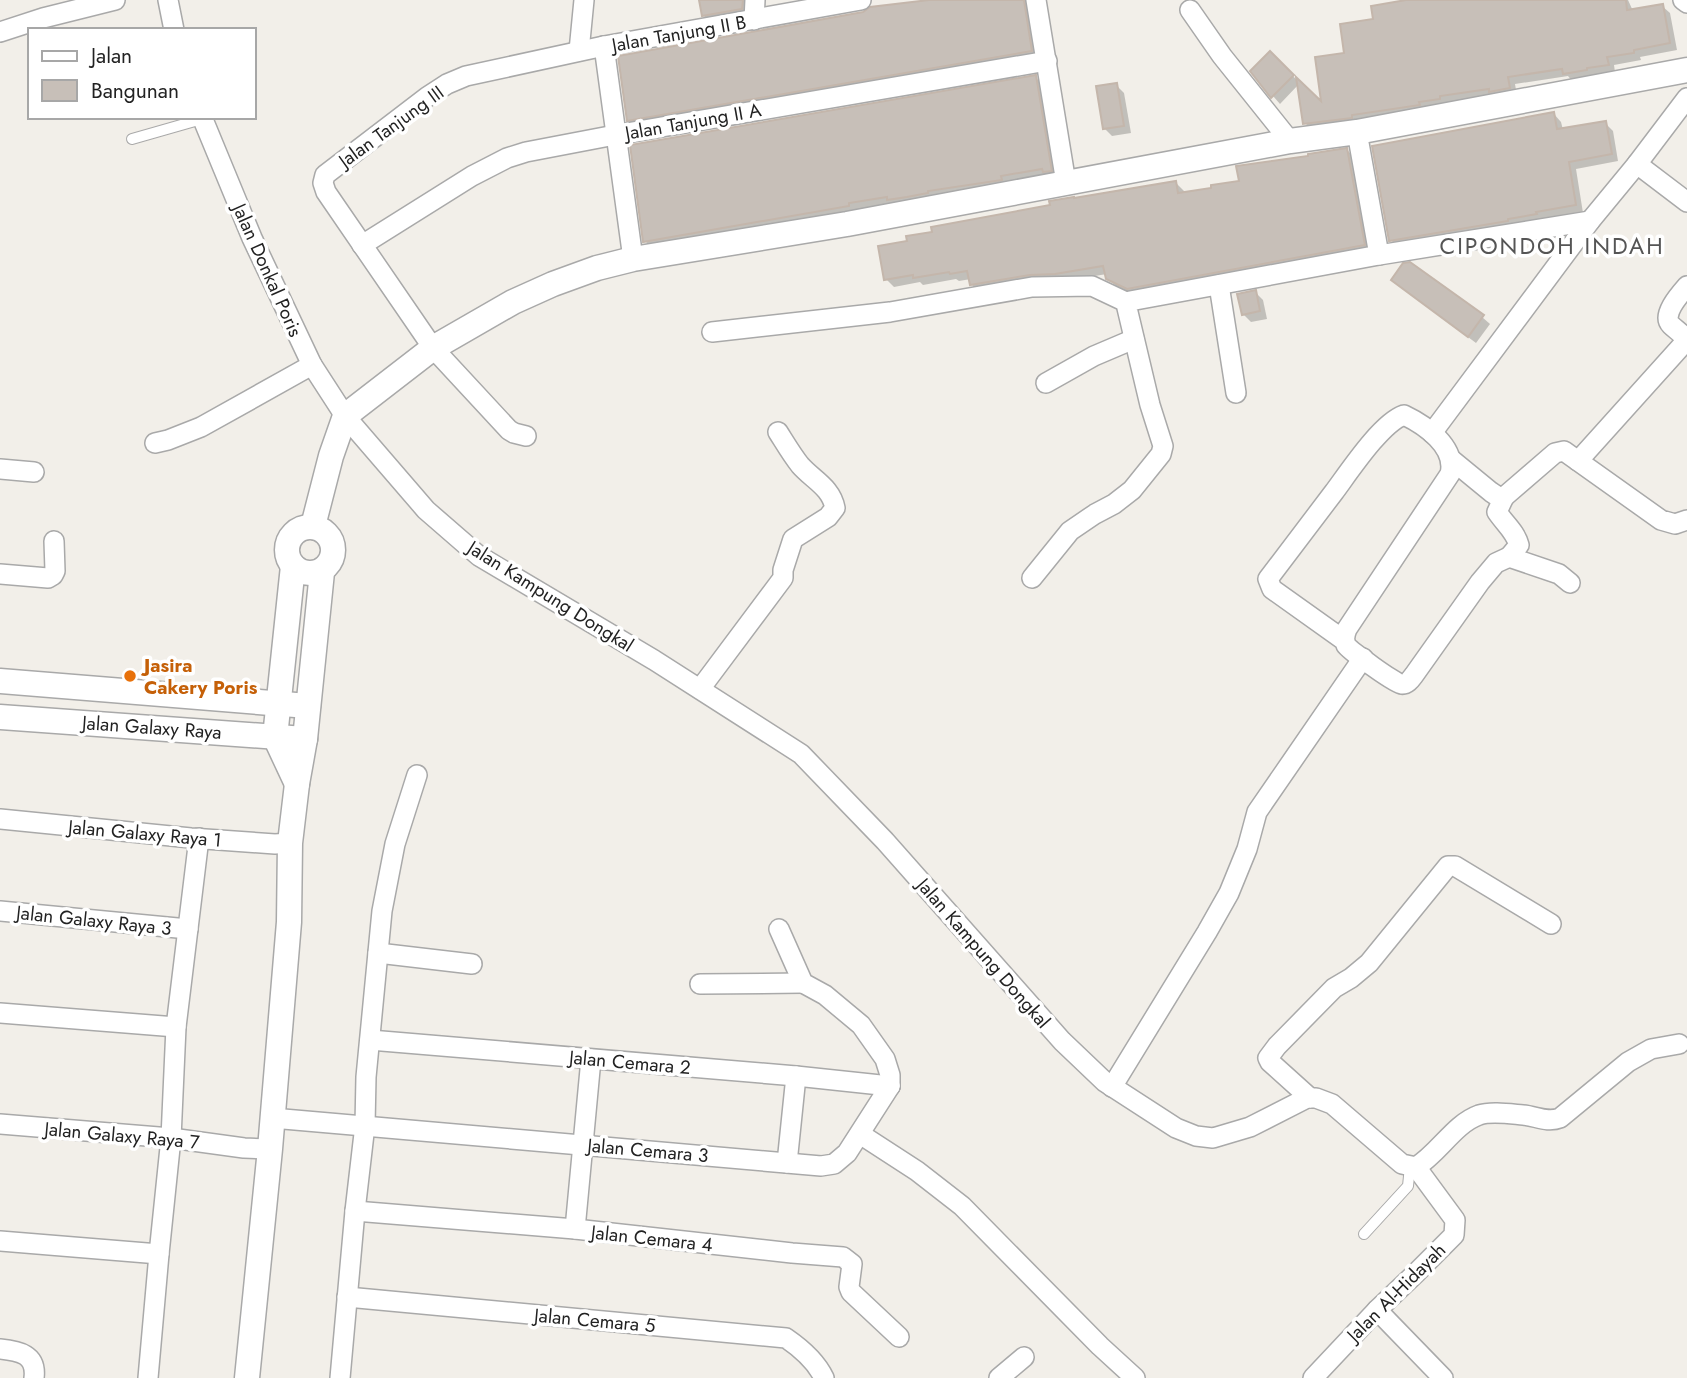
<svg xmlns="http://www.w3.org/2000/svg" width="1687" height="1378" viewBox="0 0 1687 1378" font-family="Jost,sans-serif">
<rect width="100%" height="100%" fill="#f2efe9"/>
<g fill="#0003">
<path d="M701 0H753L749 16 711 23 703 15Z"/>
<path d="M937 0H1036L1039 59 636 128 628 120 864 14Z"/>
<path d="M1419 0H1628L1633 11 1662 6 1670 13 1677 50 1640 57 1641 60 1614 65 1615 72 1593 75 1594 77 1572 81 1568 76 1515 84 1517 96 1313 131 1305 123 1299 84 1280 104 1252 72 1270 54 1324 106 1346 54 1375 20Z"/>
<path d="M1035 77 1043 85 1059 178 653 249 645 241Z"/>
<path d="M1116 85 1124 93 1131 133 1112 136 1104 128Z"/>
<path d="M1554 114 1561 122 1563 130 1605 123 1613 131 1618 161 1576 169 1583 213 1398 248 1391 240Z"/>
<path d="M1347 150 1355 158 1372 253 1136 296 1116 286 1107 278V274L1064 281 979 292 972 285 971 279 959 281 956 279 923 285 920 282 894 287 886 279 1176 183 1184 191V194L1241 182Z"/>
<path d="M1401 287 1482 317 1490 324 1476 343Z"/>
<path d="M1255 292 1263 300 1267 319 1251 322 1243 314Z"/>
</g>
<g fill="#c7bfb8" stroke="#c4b6ab" stroke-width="2">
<path d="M699 0H743L742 9 702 16Z"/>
<path d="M929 0H1024L1032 51 627 121 618 56 863 12 870 7Z"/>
<path d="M1406 0H1626L1627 10 1663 4 1670 43 1634 50V53L1607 57 1609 65 1587 68V70L1563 74 1562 69 1508 77 1510 88 1489 92V89L1440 96V99L1419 102 1420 105 1352 115V118L1303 124 1296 77 1321 101 1315 57 1344 53 1340 24 1373 19 1371 6Z"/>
<path d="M1270 51 1294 75 1271 98 1250 71Z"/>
<path d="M1036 75 1052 171 1043 172 1042 169 1001 176 1002 180 928 191V193L907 197 887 200V197L849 203V206L643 242 630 145Z"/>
<path d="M1117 83 1124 126 1103 129 1096 86Z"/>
<path d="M1554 112 1557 129 1606 121 1612 154 1569 162 1576 205 1536 212 1537 214 1508 219V221L1389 241 1372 146Z"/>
<path d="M1347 148 1365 245 1127 289 1106 279 1103 266 1055 274 1030 275 970 285 967 271 950 274 949 272 913 278V275L884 280 878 246 907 241 906 236 932 232 931 227 1050 205 1049 201 1074 197V198L1176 181 1178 193 1211 188V185L1239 181 1236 166 1308 156V154Z"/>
<path d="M1410 262 1484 315 1468 337 1391 280 1403 263Z"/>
<path d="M1256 290 1260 311 1242 315 1237 294Z"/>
</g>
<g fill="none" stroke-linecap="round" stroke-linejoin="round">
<g stroke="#a9a9a9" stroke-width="12">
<g id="service">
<path d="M132 139 202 119"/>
<path d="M1364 1234 1408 1186 1410 1166"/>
</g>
</g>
<g stroke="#a9a9a9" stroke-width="22">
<g id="minor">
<path d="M168 0 174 30"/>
<path d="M1036 0 1066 183"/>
<path d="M1683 0 1687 3"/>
<path d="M1190 10 1222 56 1290 141"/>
<path d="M754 20 755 0"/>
<path d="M0 32 43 18 115 0"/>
<path d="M604 46 633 259"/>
<path d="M579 51 584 0"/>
<path d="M202 117 252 238 312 365 345 416 426 510 479 556 654 660 801 754 885 841 1062 1041 1105 1082 1176 1128 1196 1136 1213 1138 1250 1127 1307 1098H1316L1332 1104 1402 1164 1416 1167C1439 1153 1454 1124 1479 1115 1491 1111 1511 1114 1523 1115 1536 1116 1547 1123 1560 1118L1628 1062 1651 1049 1679 1044"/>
<path d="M1357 132 1379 255"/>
<path d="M1637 164 1687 202"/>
<path d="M362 245 472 176 507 158 526 152 615 135 1047 61"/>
<path d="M1219 285 1236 393"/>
<path d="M712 332 890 312 1032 287 1092 286 1128 303"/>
<path d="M1046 383 1094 356 1134 339"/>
<path d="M1432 433 1590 221 1637 164 1687 98"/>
<path d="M526 436 514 433 509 430 433 348 326 192 323 183 325 175 427 97 447 84 466 76 604 46 861 0"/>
<path d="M155 443 168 440 201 427 312 365"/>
<path d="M1452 460 1491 492 1497 496 1504 497 1555 453 1564 451 1661 520 1675 524 1687 520"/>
<path d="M1578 461 1686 341C1683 333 1677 331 1671 325 1661 315 1680 294 1687 286"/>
<path d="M0 469 34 472"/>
<path d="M1504 497 1497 512C1505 524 1515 531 1519 545L1509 557"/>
<path d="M0 574 48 578 53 575 55 571 54 541"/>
<path d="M1032 578 1070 531 1095 514 1114 504 1132 490 1161 454 1163 446 1150 405 1127 308 1130 301 1379 255 1590 221"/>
<path d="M1345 641 1272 589 1268 579C1290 550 1312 521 1334 492 1349 472 1381 423 1404 415 1425 425 1457 447 1450 474L1347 629C1345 634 1343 639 1346 645 1349 650 1396 684 1401 684 1407 685 1411 679 1414 675L1480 582 1496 563 1509 557 1559 574 1570 583"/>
<path d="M700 689 783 578V570L793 539 828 517 835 508C831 487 813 480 800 465 792 455 785 443 778 432"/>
<path d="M0 819 191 838 275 844 290 843"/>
<path d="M0 911 188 929"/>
<path d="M779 929 803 983 825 995 861 1025 885 1059 890 1075V1086"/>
<path d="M378 953 472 964"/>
<path d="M700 984 803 983"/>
<path d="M0 1013 176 1027"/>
<path d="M370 1040 796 1076 890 1086"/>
<path d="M1112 1087 1207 932 1229 893 1247 849 1257 812 1363 658"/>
<path d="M1310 1098 1270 1062 1268 1058 1277 1046 1334 988 1351 978 1369 963 1448 866H1455L1551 924"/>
<path d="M272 1118 821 1166 834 1164 847 1153 890 1086"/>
<path d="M0 1124 171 1138 244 1148 270 1149"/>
<path d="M860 1134 917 1171 962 1206 1100 1346 1135 1378"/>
<path d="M787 1163 796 1076"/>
<path d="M355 1211 575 1229 792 1253 843 1257 852 1264 849 1287 851 1292 899 1337"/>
<path d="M575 1229 591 1059"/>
<path d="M0 1241 159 1254"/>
<path d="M347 1297 786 1338C802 1349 816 1361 824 1378"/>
<path d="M1377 1310 1443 1378"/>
<path d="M0 1349C19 1351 37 1354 34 1378"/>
<path d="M148 1378 159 1254 171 1138 176 1027 199 838"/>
<path d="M340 1378 355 1211 365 1125 366 1077 382 911 395 844 417 775"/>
<path d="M999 1378 1024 1357"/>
<path d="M1313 1378 1377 1310 1417 1272 1454 1235 1455 1220 1416 1167"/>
</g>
</g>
<g stroke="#a9a9a9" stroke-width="27">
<g id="tertiary">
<path d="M313 526 331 456 345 416 433 348 513 302 553 284 597 268 633 259 847 224 1290 141 1357 132 1687 70"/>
<circle cx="310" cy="550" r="23"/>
<path d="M293 566 275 737 297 784"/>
<path d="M0 681 308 706"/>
<path d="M0 717 305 739"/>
<path d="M247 1378 270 1149 289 922 290 843 297 784 305 739 322 572"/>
</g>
</g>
<use href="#service" stroke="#fff" stroke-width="10"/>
<use href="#minor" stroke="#fff" stroke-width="19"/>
<use href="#tertiary" stroke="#fff" stroke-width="24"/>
</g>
<circle fill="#e8710a" stroke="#fff" stroke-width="2.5" cx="130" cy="676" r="7"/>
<g text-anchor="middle" stroke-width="7" stroke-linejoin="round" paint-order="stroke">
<g font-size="19" fill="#222" stroke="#fff">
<text transform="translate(679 33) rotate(-10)" y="7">Jalan Tanjung II B</text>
<text transform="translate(693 121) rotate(-10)" y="7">Jalan Tanjung II A</text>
<text transform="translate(391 126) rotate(-36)" y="7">Jalan Tanjung III</text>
<text transform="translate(268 270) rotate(66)" y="7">Jalan Donkal Poris</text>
<text transform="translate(551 596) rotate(32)" y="7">Jalan Kampung Dongkal</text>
<text transform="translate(152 727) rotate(4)" y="7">Jalan Galaxy Raya</text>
<text transform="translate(145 833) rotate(5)" y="7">Jalan Galaxy Raya 1</text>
<text transform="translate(94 920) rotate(6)" y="7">Jalan Galaxy Raya 3</text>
<text transform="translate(984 953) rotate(49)" y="7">Jalan Kampung Dongkal</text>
<text transform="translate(630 1062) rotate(5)" y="7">Jalan Cemara 2</text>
<text transform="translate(122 1135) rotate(5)" y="7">Jalan Galaxy Raya 7</text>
<text transform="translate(648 1150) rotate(5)" y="7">Jalan Cemara 3</text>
<text transform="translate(652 1238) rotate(6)" y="7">Jalan Cemara 4</text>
<text transform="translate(1396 1292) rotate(-45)" y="7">Jalan Al-Hidayah</text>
<text transform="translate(595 1320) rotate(5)" y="7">Jalan Cemara 5</text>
</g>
<g font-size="19" font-weight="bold" fill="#c56008" stroke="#fff" text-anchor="start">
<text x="144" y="672">Jasira<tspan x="144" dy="22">Cakery Poris</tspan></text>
</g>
<g font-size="23" letter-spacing="2" fill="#555" stroke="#fff">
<text x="1552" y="254">CIPONDOH INDAH</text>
</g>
</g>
<rect x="28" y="28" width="228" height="91" fill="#ffffff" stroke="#a7a7a7" stroke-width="2"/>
<rect x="42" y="51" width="35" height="10" fill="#ffffff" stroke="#a7a7a7" stroke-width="2"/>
<text x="91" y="63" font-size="21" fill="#222222">Jalan</text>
<rect x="42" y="80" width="35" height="21" fill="#c7bfb8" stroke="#a7a7a7" stroke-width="2"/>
<text x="91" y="98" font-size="21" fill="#222222">Bangunan</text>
</svg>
